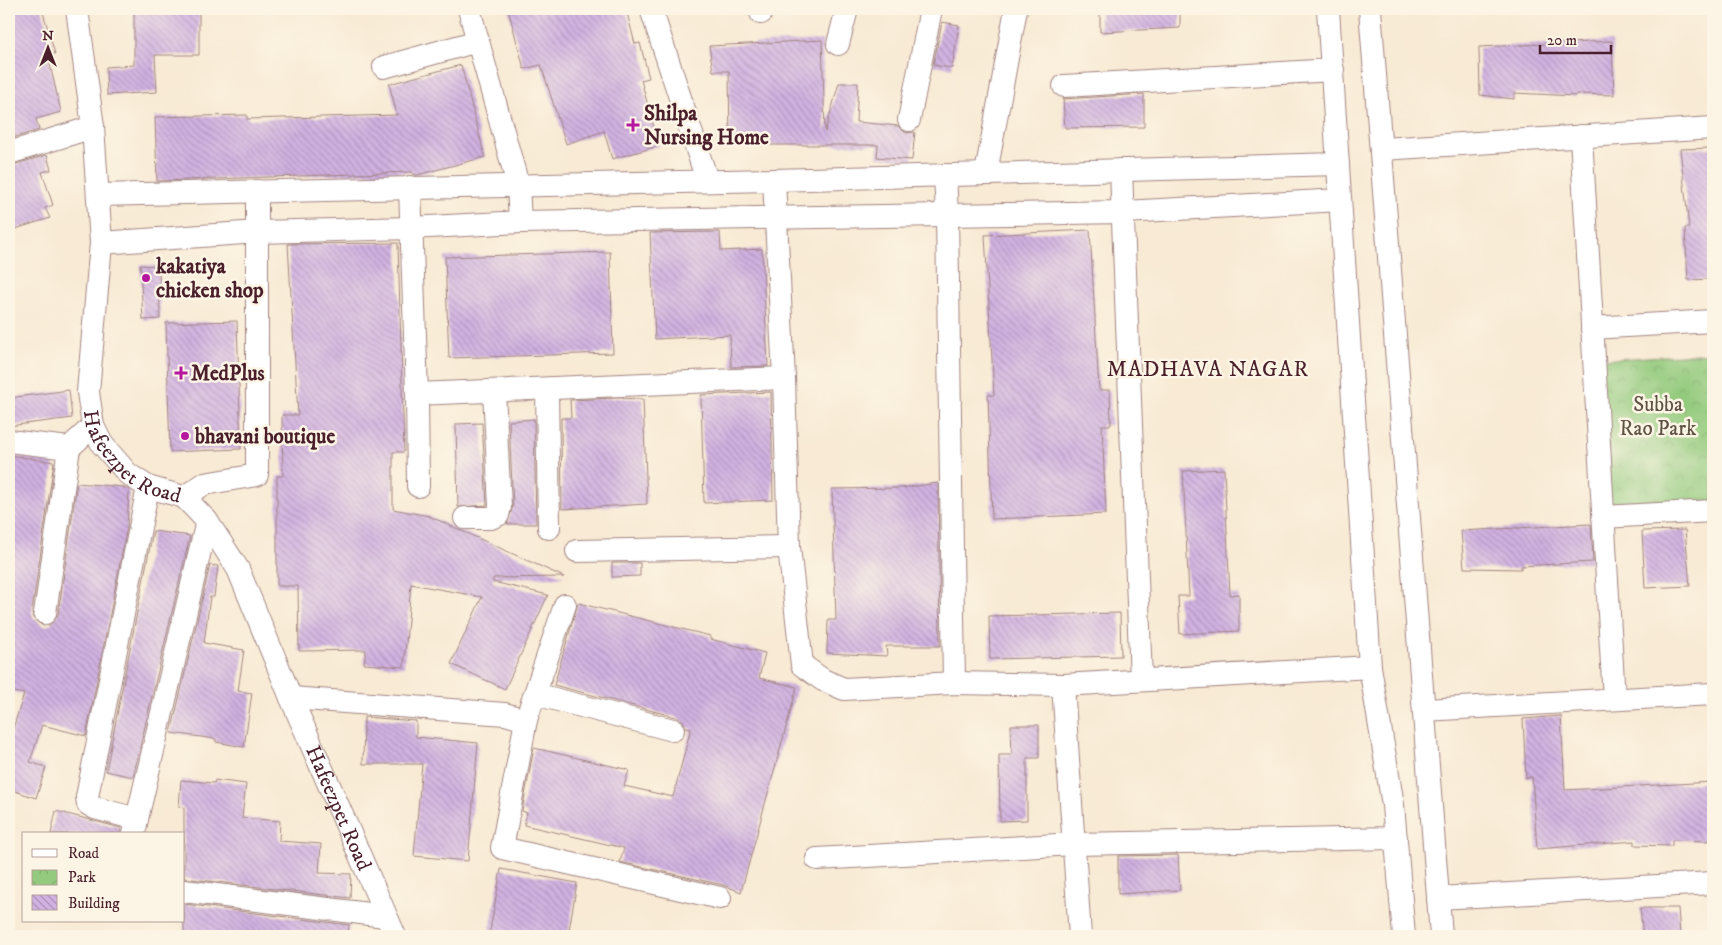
<svg xmlns="http://www.w3.org/2000/svg" width="1722" height="945" viewBox="0 0 1722 945" font-family="'IM FELL DW Pica',serif">
<defs>
<pattern id="park-crowns" width="20" height="18" patternUnits="userSpaceOnUse" patternTransform="scale(1.25)"><rect width="20" height="18" fill="#93ca7d"/><path d="M2 6a3 3 0 1 1 6 0M12 15a3 3 0 1 1 6 0" fill="none" stroke="#80ad6c"/></pattern>
<pattern id="building-back-hatch" width="6" height="6" patternUnits="userSpaceOnUse" patternTransform="scale(1.25)"><rect width="6" height="6" fill="#d1b2e2"/><path d="M-1 5l2 2M0 0l6 6M5-1l2 2" fill="none" stroke="#ac90b7"/></pattern>
</defs>
<rect width="100%" height="100%" fill="#fcf5e5"/>
<filter id="ink" filterUnits="userSpaceOnUse"><feTurbulence type="fractalNoise" baseFrequency=".02" numOctaves="2"/><feDisplacementMap in="SourceGraphic" scale="10" xChannelSelector="R" yChannelSelector="G"/><feConvolveMatrix kernelMatrix="1 2 1 2 8 2 1 2 1" color-interpolation-filters="sRGB"/></filter>
<filter id="wash" filterUnits="userSpaceOnUse"><feTurbulence type="fractalNoise" baseFrequency=".0096" numOctaves="4" result="noise"/><feDisplacementMap in="SourceGraphic" scale="20" xChannelSelector="R" yChannelSelector="G"/><feGaussianBlur stdDeviation="1.12" result="paint"/><feColorMatrix in="noise" values="0 0 0 0 0 0 0 0 0 0 0 0 0 0 0 0 0 1.4 0 .05"/><feComposite in="paint" operator="in"/></filter>
<g filter="url(#wash)">
<rect width="100%" height="100%" fill="#f8ead4"/>
<path fill="url(#park-crowns)" stroke="#6e7454" d="M1713 353V504L1608 510 1599 360Z"/>
<g id="blocks">
<g fill="url(#building-back-hatch)">
<path d="M9 9H42L55 54 48 56 61 112 36 119 39 130 9 139V79L14 78 9 60Z"/>
<path d="M134 9H199V55H155L157 92 107 95 106 67 134 65Z"/>
<path d="M508 9H626L635 44 640 43 649 78 641 80 659 146 612 159 604 131 566 144 541 65 524 69Z"/>
<path d="M1100 9H1180V28L1100 32Z"/>
<path d="M942 22 959 25 952 68 933 65Z"/>
<path d="M822 40 825 132 839 83H858L856 122 898 126 906 133 915 132 912 160 877 157 878 145H730L729 71H713L709 46Z"/>
<path d="M1612 41 1614 95 1576 94V96L1514 93V99L1480 95 1479 47Z"/>
<path d="M461 65 485 157 417 175 412 174V172L157 181 155 117 247 115V119L397 115 389 84Z"/>
<path d="M1144 94V127L1065 128 1063 99Z"/>
<path d="M1713 148V279L1688 280 1685 228H1689L1680 149Z"/>
<path d="M47 155 51 170 42 172 53 205 45 208 50 218 9 231V166Z"/>
<path d="M1090 230 1099 390H1110L1111 425H1102L1106 514 992 519 988 395H994L985 235Z"/>
<path d="M720 232 721 251 762 249 768 366 731 367 730 335 655 339 650 233Z"/>
<path d="M398 243 404 452H393V509L429 516 564 577 493 578V582L548 595 505 689 451 664 482 597 411 584 404 667 364 664 366 650 299 651 298 586H277V476H283L282 415H298L288 244Z"/>
<path d="M610 252 613 353 449 358 445 257Z"/>
<path d="M140 265 159 266 160 319 143 320Z"/>
<path d="M237 321 241 449 170 452 166 323Z"/>
<path d="M69 390 72 418 9 426V398Z"/>
<path d="M771 392 773 500 704 503 701 395Z"/>
<path d="M617 398 643 399 647 504 562 509 561 418H571L570 400Z"/>
<path d="M534 419 536 524H507L513 506 509 421Z"/>
<path d="M482 423 487 505 458 507 456 424Z"/>
<path d="M9 455 54 462 32 611 33 618 43 626 50 625 58 615 77 483 123 487 129 490 127 527 86 736 42 725 30 762 46 767 36 798 9 789V741L24 694 9 691Z"/>
<path d="M1224 469 1230 595 1239 594V631L1180 634 1178 596H1189L1183 471Z"/>
<path d="M938 483 940 646H886L887 656 827 653 828 620H836L832 489 901 488Z"/>
<path d="M1591 524 1593 562 1521 566V569L1464 568 1461 531Z"/>
<path d="M1685 530 1690 586 1645 588 1642 531Z"/>
<path d="M153 531 190 536 133 777 106 771Z"/>
<path d="M612 563H640V576L612 577Z"/>
<path d="M210 565 218 566 214 597H210L204 643 244 650 238 691 252 693 244 747 216 742V739L171 733Z"/>
<path d="M578 603 710 636V639L765 653 759 678 797 687 741 892 723 885 620 862 624 848 524 825 527 813 522 811 534 748 629 770 624 786 673 797 691 728 686 727 683 721 676 717 554 685Z"/>
<path d="M1120 613 1121 656 990 659 989 616Z"/>
<path d="M1561 716 1565 790 1713 782V841L1672 840V846L1635 845V841L1537 849 1532 777 1526 778 1523 719Z"/>
<path d="M364 717 416 721V737L478 743 468 861 414 856 422 764H363Z"/>
<path d="M1011 725H1039V758H1027V820L1000 821 999 755H1012Z"/>
<path d="M181 780 214 783 215 780 246 784 242 818 280 821 279 841 321 844 319 873 351 874 350 898 184 878V808L179 807Z"/>
<path d="M56 811 121 828V834H51Z"/>
<path d="M1178 855 1180 890 1118 894V856Z"/>
<path d="M501 869 577 883 568 936H489Z"/>
<path d="M184 904 349 925 348 936H184Z"/>
<path d="M1640 908H1678L1680 936H1643Z"/>
</g>
</g>
</g>
<g filter="url(#ink)">
<use href="#blocks" fill-opacity="0" stroke="#a18480" stroke-width="1"/>
<g fill="none" stroke-linecap="round" stroke-linejoin="round">
<g stroke="#a18480" stroke-width="24">
<g id="minor">
<path id="s1" d="M77 9 93 127 101 243 88 392 93 426 102 444 128 474 148 487 184 497 207 521 238 569 291 698 395 936"/>
<path d="M469 9 518 185 520 222"/>
<path d="M651 9 707 180"/>
<path d="M1328 9 1370 667"/>
<path d="M1370 9 1441 936"/>
<path d="M761 13 762 9"/>
<path d="M838 44 847 9"/>
<path d="M384 67 478 41"/>
<path d="M1064 86 1333 70"/>
<path d="M909 120 931 9"/>
<path d="M1581 136 1614 699"/>
<path d="M1383 149 1713 128"/>
<path d="M9 153 93 127"/>
<path d="M1121 170 1141 680"/>
<path d="M986 173 1016 9"/>
<path d="M945 175 947 215 954 683"/>
<path d="M774 180 784 378 789 547 802 665 823 680 844 689 954 683 1063 685 1370 667 1393 805 1404 936"/>
<path d="M410 187 417 394 418 486"/>
<path d="M98 195 774 180 1338 164"/>
<path d="M101 243 258 232 411 228 520 222 1124 212 1340 200"/>
<path d="M1592 328 1713 321"/>
<path d="M547 389 549 528"/>
<path d="M417 394 784 378"/>
<path d="M9 441 69 448 93 426"/>
<path d="M184 497 204 484 257 475V191"/>
<path d="M1603 517 1713 511"/>
<path d="M465 518H491L498 515 500 507 494 391"/>
<path d="M577 551 789 547"/>
<path d="M565 605 526 720 502 848 720 898"/>
<path d="M45 613 69 448"/>
<path d="M1063 685 1080 936"/>
<path d="M535 694 673 730"/>
<path d="M291 698 505 714 526 720"/>
<path d="M1424 710 1713 694"/>
<path d="M137 819 207 521"/>
<path d="M134 834 137 819 95 808 88 804 87 797 148 487"/>
<path d="M817 859 1074 844 1396 838"/>
<path d="M184 891 385 916"/>
<path d="M1438 898 1713 883"/>
</g>
</g>
<use href="#minor" stroke="#fff" stroke-width="22"/>
</g>
</g>
<g fill="#b5179e" stroke="#fcf5e5" stroke-width="2">
<path d="M630.5 117.5h5v5h5v5h-5v5h-5v-5h-5v-5h5z"/>
<circle cx="146" cy="278" r="5"/>
<path d="M178.5 365.5h5v5h5v5h-5v5h-5v-5h-5v-5h5z"/>
<circle cx="185" cy="436" r="5"/>
</g>
<g text-anchor="middle" stroke-width="5" stroke-linejoin="round" paint-order="stroke">
<g font-size="21" font-weight="bold" fill="#4a1f2b" stroke="#fcf5e5" text-anchor="start">
<text x="644" y="120">Shilpa<tspan x="644" dy="24">Nursing Home</tspan></text>
<text x="156" y="273">kakatiya<tspan x="156" dy="24">chicken shop</tspan></text>
<text x="191" y="380">MedPlus</text>
<text x="195" y="443">bhavani boutique</text>
</g>
<g font-size="21" fill="#605244" stroke="#fcf5e5">
<text x="1658" y="411">Subba<tspan x="1658" dy="24">Rao Park</tspan></text>
</g>
<g font-size="21" fill="#4a1f2b" stroke="#fcf5e5">
<text dy="7" stroke="none"><textPath href="#s1" startOffset="470">Hafeezpet Road</textPath></text>
<text dy="7" stroke="none"><textPath href="#s1" startOffset="890">Hafeezpet Road</textPath></text>
</g>
<g font-size="22" letter-spacing="1" fill="#4a1f2b" stroke="#fcf5e5">
<text x="1208" y="376">MADHAVA NAGAR</text>
</g>
</g>
<rect width="1722" height="945" fill="none" stroke="#fcf5e5" stroke-width="30"/>
<rect x="22" y="832" width="162" height="90" fill="#fcf5e5" stroke="#b59f9b"/>
<rect x="32" y="849" width="25" height="8" fill="#ffffff" stroke="#b59f9b"/>
<text x="68" y="858" font-size="15" fill="#4a1f2b">Road</text>
<rect x="32" y="870" width="25" height="15" fill="url(#park-crowns)" stroke="#b59f9b"/>
<text x="68" y="882" font-size="15" fill="#4a1f2b">Park</text>
<rect x="32" y="895" width="25" height="15" fill="url(#building-back-hatch)" stroke="#b59f9b"/>
<text x="68" y="908" font-size="15" fill="#4a1f2b">Building</text>
<g transform="translate(48 48)" stroke="#fcf5e5" stroke-width="4" paint-order="stroke">
<path d="M0-4L9 19L0 12L-9 19Z" fill="#4a1f2b"/>
<text y="-8" font-size="14" font-weight="bold" text-anchor="middle" fill="#4a1f2b">N</text>
</g>
<path d="M1540 45v8h71v-8" fill="none" stroke="#4a1f2b" stroke-width="2.5"/>
<text x="1547" y="45" font-size="15" fill="#4a1f2b" stroke="#fcf5e5" stroke-width="4" paint-order="stroke">20 m</text>
</svg>
